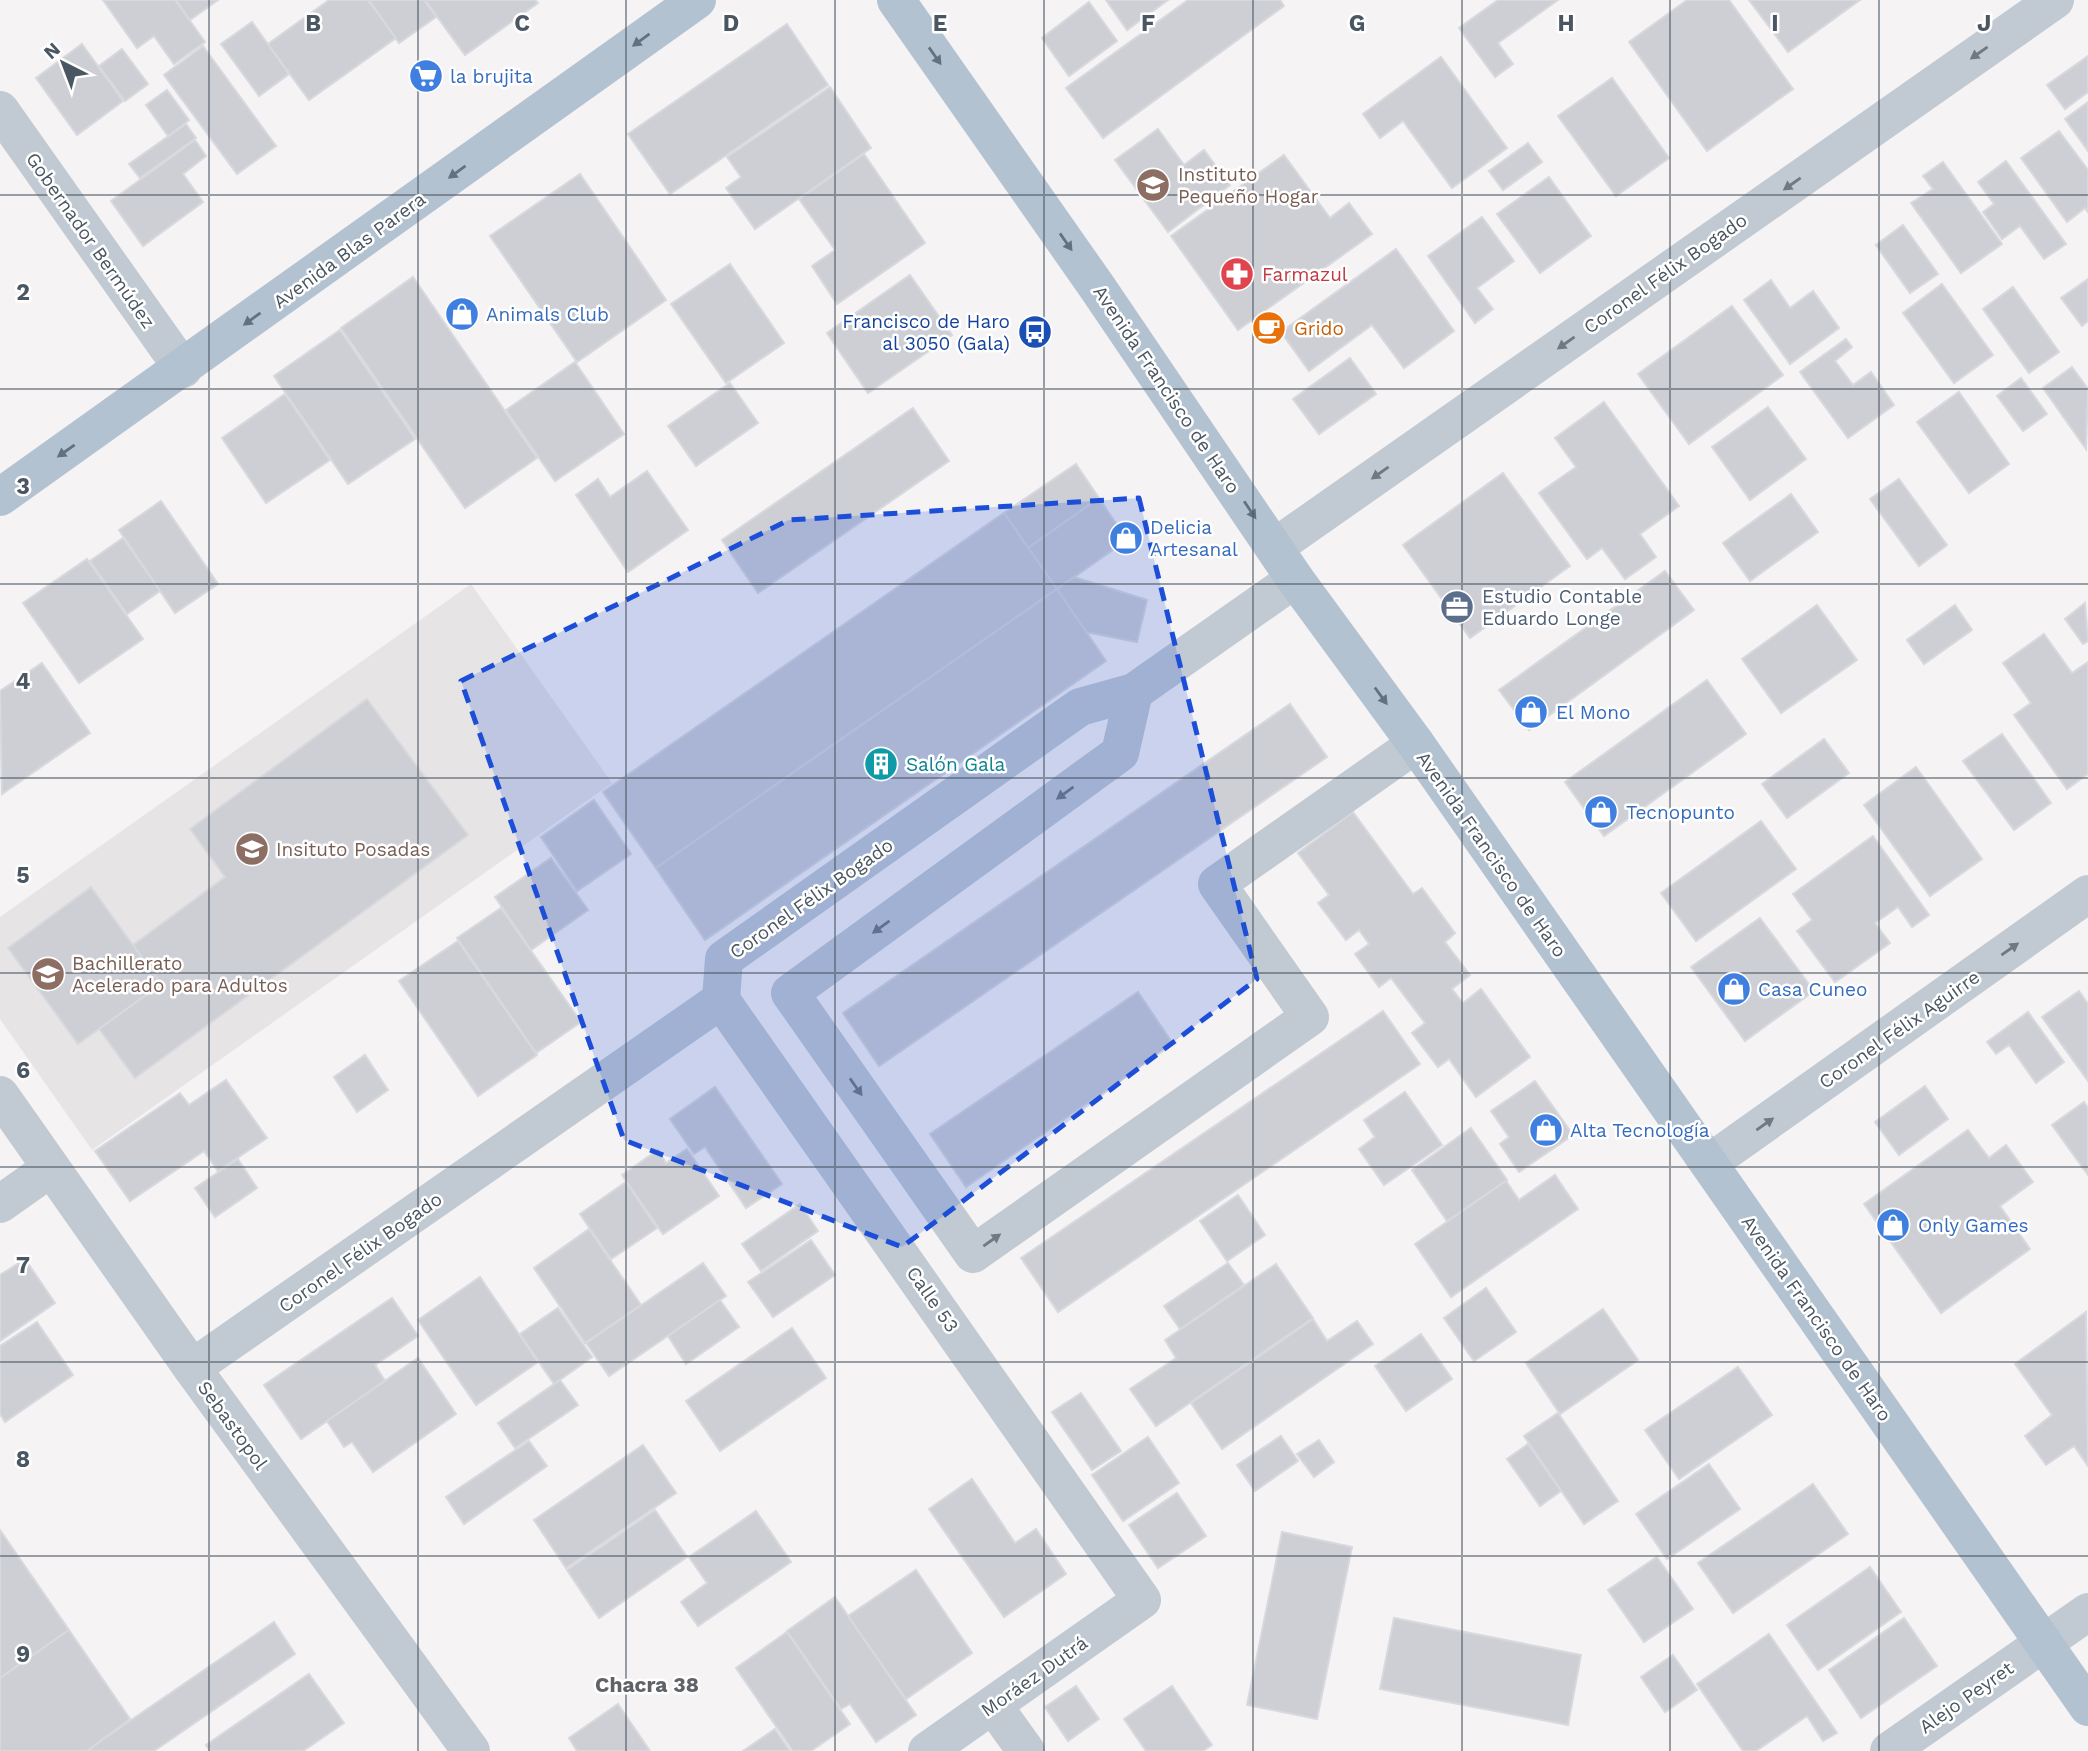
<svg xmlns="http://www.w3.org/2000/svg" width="2088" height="1751" viewBox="0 0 2088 1751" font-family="'Work Sans',sans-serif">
<rect width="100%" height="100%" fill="#f5f3f3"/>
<path fill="#e6e4e5" d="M471 584 612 783 92 1150 0 1019V917Z"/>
<g fill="#cdcfd5" stroke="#d7d9de" stroke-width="2">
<path d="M103 0H175L205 42 174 64 154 36 137 48Z"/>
<path d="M176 0H218L190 20Z"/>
<path d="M329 0H368L396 38 309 100 268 44Z"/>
<path d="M369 0H424L436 17 399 43Z"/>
<path d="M425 0H535L538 3 465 55Z"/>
<path d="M1106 0H1168L1127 30Z"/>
<path d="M1188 0H1280L1284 6 1103 138 1066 88Z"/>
<path d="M1498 0H1558L1498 43 1513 64 1495 77 1459 28Z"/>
<path d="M1687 0H1729L1793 89 1707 151 1629 42Z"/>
<path d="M1749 0H1860L1788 52Z"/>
<path d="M1089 2 1117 41 1069 76 1042 38Z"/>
<path d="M252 22 289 74 259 96 221 44Z"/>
<path d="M787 24 828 85 670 194 628 134Z"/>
<path d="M82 44 123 101 77 135 36 78Z"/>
<path d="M203 46 276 146 237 174 164 75Z"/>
<path d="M122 49 148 84 125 101 99 66Z"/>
<path d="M2088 56V92L2065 109 2047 85Z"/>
<path d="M1441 57 1507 148 1452 188 1403 121 1380 138 1363 114Z"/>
<path d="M1612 78 1669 158 1616 196 1558 116Z"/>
<path d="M830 87 871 148 755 229 726 188 741 177 727 157Z"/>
<path d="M167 90 189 120 168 136 146 105Z"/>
<path d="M2088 102V151L2065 119Z"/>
<path d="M186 124 196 138 140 178 129 164Z"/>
<path d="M1158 129 1184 165 1204 150 1230 185 1168 232 1115 160Z"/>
<path d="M2059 131 2088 170V212L2085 208 2067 222 2021 158Z"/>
<path d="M195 140 206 156 183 174 203 202 143 246 111 201Z"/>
<path d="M1528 143 1542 162 1503 190 1489 171Z"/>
<path d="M864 154 925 243 837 304 812 266 835 250 799 199Z"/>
<path d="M1284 155 1330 218 1349 203 1372 234 1238 330 1171 236Z"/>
<path d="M2006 161 2066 244 2044 259 2020 226 2002 239 1983 212 1994 204 1978 182Z"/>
<path d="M1943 162 2002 244 1961 273 1911 203 1933 189 1923 176Z"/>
<path d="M580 174 666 300 577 362 490 236Z"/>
<path d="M1549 177 1591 236 1540 273 1497 214Z"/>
<path d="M1482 217 1514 261 1477 288 1493 309 1475 323 1428 256Z"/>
<path d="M1903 225 1938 274 1910 293 1876 245Z"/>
<path d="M1396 249 1454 331 1404 368 1372 325 1309 371 1281 332Z"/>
<path d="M730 264 784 343 726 383 671 304Z"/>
<path d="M910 275 952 335 868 393 827 333Z"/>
<path d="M413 277 537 458 465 508 341 328Z"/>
<path d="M2088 279V321L2082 326 2061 298Z"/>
<path d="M1771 280 1790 308 1813 291 1839 328 1790 364 1744 300Z"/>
<path d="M1942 284 1993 355 1954 383 1903 313Z"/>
<path d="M2013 287 2059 352 2029 373 1983 309Z"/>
<path d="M1732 306 1783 375 1689 444 1638 374Z"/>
<path d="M340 330 415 439 348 484 274 376Z"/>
<path d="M1846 339 1852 347 1835 361 1853 385 1871 372 1894 405 1848 438 1800 372Z"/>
<path d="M1350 358 1376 394 1319 434 1293 399Z"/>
<path d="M575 362 624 434 555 481 506 410Z"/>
<path d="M2072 367 2088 389 2086 449 2043 388Z"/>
<path d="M2021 378 2047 414 2023 431 1997 396Z"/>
<path d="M730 383 758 423 696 466 668 426Z"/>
<path d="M1959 392 2009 464 1969 493 1917 422Z"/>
<path d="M285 394 330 460 266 503 222 438Z"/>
<path d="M1604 402 1679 506 1640 534 1656 557 1625 579 1602 548 1587 559 1539 493 1576 467 1555 438Z"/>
<path d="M1768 407 1806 459 1750 500 1712 447Z"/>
<path d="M913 408 949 461 758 593 722 540Z"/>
<path d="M1076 464 1099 498 1028 548 1004 513Z"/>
<path d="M647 471 688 530 628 572 576 495 598 479 610 497Z"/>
<path d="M1503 473 1570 566 1470 638 1403 545Z"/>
<path d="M1899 479 1947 545 1919 566 1870 499Z"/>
<path d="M1791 494 1818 532 1750 581 1723 543Z"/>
<path d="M1099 498 1127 540 1057 589 1028 548Z"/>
<path d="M161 501 218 584 175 613 119 530Z"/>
<path d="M1004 513 1057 589 656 868 603 792Z"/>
<path d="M123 538 160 591 127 614 90 561Z"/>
<path d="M87 559 143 639 79 683 23 603Z"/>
<path d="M1665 571 1694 610 1529 730 1499 690Z"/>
<path d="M1074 577 1147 600 1137 642 1086 632 1057 589Z"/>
<path d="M1057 589 1106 661 705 940 656 868Z"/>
<path d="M2085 603 2088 641 2083 644 2065 619Z"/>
<path d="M1817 605 1857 660 1781 713 1742 659Z"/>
<path d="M1955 605 1972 630 1924 664 1907 640Z"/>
<path d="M2044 634 2072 673 2088 662V774L2067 789 2014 715 2031 703 2003 663Z"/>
<path d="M42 663 90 733 2 794 0 691Z"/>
<path d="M1707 680 1746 734 1604 836 1565 782Z"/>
<path d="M367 699 468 835 135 1078 99 1029 161 984 133 945 225 877 190 829Z"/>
<path d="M1290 704 1327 757 879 1066 843 1013Z"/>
<path d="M2002 734 2051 803 2014 830 1963 761Z"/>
<path d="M1824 739 1849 773 1787 818 1762 784Z"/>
<path d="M1916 767 1982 859 1930 896 1864 805Z"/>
<path d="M594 800 631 854 577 891 541 837Z"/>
<path d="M1353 812 1413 894 1422 888 1455 933 1445 942 1470 975 1452 989 1463 1003 1481 989 1530 1057 1476 1097 1449 1059 1438 1067 1412 1033 1425 1023 1391 978 1379 987 1355 954 1369 944 1359 930 1346 940 1318 903 1329 895 1298 853Z"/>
<path d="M1761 821 1796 869 1696 941 1661 893Z"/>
<path d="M1873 836 1929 915 1912 927 1898 907 1875 923 1890 943 1835 982 1797 931 1812 920 1793 894Z"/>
<path d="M551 858 588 910 531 950 495 897Z"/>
<path d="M91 887 161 984 78 1044 8 948Z"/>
<path d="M501 908 581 1022 536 1053 457 938Z"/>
<path d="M1760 918 1814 991 1745 1041 1691 967Z"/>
<path d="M458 941 537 1055 478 1096 399 981Z"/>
<path d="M2079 991 2088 1004V1081L2042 1017Z"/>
<path d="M1138 992 1173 1044 966 1187 930 1134Z"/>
<path d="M1383 1011 1420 1064 1058 1312 1021 1258Z"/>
<path d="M2028 1012 2064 1062 2036 1083 2009 1045 1996 1054 1987 1042Z"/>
<path d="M365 1055 388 1090 357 1112 334 1077Z"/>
<path d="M226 1080 267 1138 218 1171 204 1151 130 1201 95 1151 180 1093 189 1105Z"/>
<path d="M1535 1081 1573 1135 1519 1172 1500 1144 1509 1137 1491 1111Z"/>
<path d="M1925 1086 1948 1119 1899 1155 1875 1122Z"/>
<path d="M715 1087 782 1184 746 1208 705 1147 694 1154 670 1119Z"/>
<path d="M1405 1092 1442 1145 1384 1185 1359 1149 1375 1137 1364 1120Z"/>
<path d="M2084 1102 2088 1108V1175L2052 1125Z"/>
<path d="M1471 1128 1507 1180 1447 1221 1412 1170Z"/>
<path d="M1968 1130 1989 1158 2006 1145 2033 1182 2000 1206 2030 1249 1941 1313 1864 1204Z"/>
<path d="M687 1149 719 1196 663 1234 622 1175 658 1150 666 1163Z"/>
<path d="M238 1159 257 1188 215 1217 195 1188Z"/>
<path d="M1555 1175 1578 1209 1451 1297 1415 1244 1506 1181 1519 1200Z"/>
<path d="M626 1182 657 1228 611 1259 580 1214Z"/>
<path d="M1238 1195 1265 1235 1227 1261 1200 1221Z"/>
<path d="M800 1204 818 1231 761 1271 742 1244Z"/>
<path d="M589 1229 641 1305 585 1343 534 1268Z"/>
<path d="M811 1240 835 1275 773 1317 748 1282Z"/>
<path d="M25 1259 55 1303 0 1341V1275Z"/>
<path d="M703 1263 726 1296 609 1376 586 1343Z"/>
<path d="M1228 1263 1244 1285 1180 1329 1164 1306Z"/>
<path d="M1276 1264 1313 1318 1156 1426 1130 1389 1176 1358 1165 1340Z"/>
<path d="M480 1277 538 1362 476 1405 418 1320Z"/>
<path d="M1486 1288 1516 1332 1474 1361 1444 1318Z"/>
<path d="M392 1298 418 1336 375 1365 385 1381 301 1439 264 1385Z"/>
<path d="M720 1300 739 1327 686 1364 668 1336Z"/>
<path d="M558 1308 592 1357 554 1384 520 1334Z"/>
<path d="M1603 1309 1638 1360 1560 1414 1526 1363Z"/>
<path d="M2086 1312 2088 1466 2074 1446 2046 1465 2025 1436 2052 1415 2015 1364Z"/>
<path d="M1313 1319 1327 1341 1357 1321 1373 1344 1222 1449 1191 1403Z"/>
<path d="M37 1322 73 1375 5 1422 0 1414V1346Z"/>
<path d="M792 1328 826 1378 720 1451 686 1401Z"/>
<path d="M1421 1334 1452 1379 1406 1411 1375 1366Z"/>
<path d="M418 1358 456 1414 373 1472 352 1442 344 1447 327 1421Z"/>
<path d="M1738 1367 1772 1415 1679 1479 1645 1430Z"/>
<path d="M560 1380 578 1405 515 1448 498 1423Z"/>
<path d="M1081 1393 1121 1451 1092 1470 1052 1412Z"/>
<path d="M1558 1413 1618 1501 1584 1524 1524 1436Z"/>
<path d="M1281 1436 1298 1461 1255 1491 1237 1465Z"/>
<path d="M1148 1437 1179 1483 1123 1521 1092 1475Z"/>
<path d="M1319 1440 1334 1462 1314 1477 1297 1454Z"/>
<path d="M529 1441 547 1466 464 1524 446 1497Z"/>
<path d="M1528 1444 1561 1491 1540 1506 1507 1459Z"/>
<path d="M643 1445 676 1493 566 1568 534 1520Z"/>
<path d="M1709 1464 1740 1509 1667 1559 1636 1514Z"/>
<path d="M972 1479 1015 1543 1036 1529 1066 1574 1004 1617 929 1509Z"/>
<path d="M1813 1484 1848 1534 1733 1613 1698 1563Z"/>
<path d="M1177 1493 1206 1536 1158 1568 1129 1525Z"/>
<path d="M655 1510 687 1557 599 1618 567 1570Z"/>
<path d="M756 1511 791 1562 698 1626 681 1602 707 1583 689 1557Z"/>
<path d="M0 1530 69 1630 0 1678Z"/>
<path d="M1282 1532 1352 1547 1317 1719 1247 1705Z"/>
<path d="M1657 1557 1693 1609 1644 1642 1608 1590Z"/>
<path d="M1870 1567 1901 1612 1818 1670 1787 1625Z"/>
<path d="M916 1570 972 1653 906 1699 848 1616Z"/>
<path d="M835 1597 916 1715 876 1742 850 1704 841 1709 787 1631Z"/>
<path d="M1394 1618 1581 1655 1568 1725 1380 1689Z"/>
<path d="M1904 1618 1937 1666 1861 1718 1829 1670Z"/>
<path d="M274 1622 295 1654 154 1751H86Z"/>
<path d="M69 1630 130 1719 87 1751H0V1678Z"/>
<path d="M787 1632 850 1724 811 1751H793L736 1668Z"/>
<path d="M1769 1634 1837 1733 1823 1741 1807 1716 1756 1751H1743L1697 1684Z"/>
<path d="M1673 1655 1697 1690 1665 1712 1641 1677Z"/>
<path d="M309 1674 344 1723 303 1751H210L206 1745Z"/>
<path d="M1076 1686 1099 1719 1068 1741 1045 1707Z"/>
<path d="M1172 1686 1212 1745 1203 1751H1146L1124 1719Z"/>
<path d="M618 1704 650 1751H577L569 1738Z"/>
<path d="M775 1729 790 1751H743Z"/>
</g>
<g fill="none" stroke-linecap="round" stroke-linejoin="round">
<g stroke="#c1cad2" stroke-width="38">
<path d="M0 110 183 369"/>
<path d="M1275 547 2055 0"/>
<path d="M1134 692 1120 753 790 993 973 1254 1310 1017 1217 884 1416 744"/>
<path d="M721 1000 1142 1600 927 1751"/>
<path d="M721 1000 724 959 1080 707 1134 692 1295 579"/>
<path d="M0 1095 192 1368 471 1751"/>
<path d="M1709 1163 2088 894"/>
<path d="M0 1204 51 1168"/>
<path d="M192 1368 721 1000"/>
<path d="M993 1705 1026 1751"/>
<path d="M1889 1751 2088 1612"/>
</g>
<g stroke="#b3c2d1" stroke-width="38">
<path d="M896 0 1097 287 1295 579 1416 744 2088 1707"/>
<path d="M0 497 697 0"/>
</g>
</g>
<defs><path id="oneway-solid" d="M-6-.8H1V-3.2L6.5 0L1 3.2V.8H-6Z" transform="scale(1.75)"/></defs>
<g fill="#64717d">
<use href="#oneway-solid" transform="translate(641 40) rotate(144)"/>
<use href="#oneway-solid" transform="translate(935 56) rotate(55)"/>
<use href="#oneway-solid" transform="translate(457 172) rotate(144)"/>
<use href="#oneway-solid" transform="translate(1066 242) rotate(55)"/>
<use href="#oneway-solid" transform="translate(252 319) rotate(144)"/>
<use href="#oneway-solid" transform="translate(66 451) rotate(145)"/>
<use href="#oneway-solid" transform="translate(1250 510) rotate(56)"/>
<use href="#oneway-solid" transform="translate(1381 696) rotate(54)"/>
</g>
<g fill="#6e7983">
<use href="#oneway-solid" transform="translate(1979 53) rotate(145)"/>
<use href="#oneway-solid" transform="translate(1792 184) rotate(145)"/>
<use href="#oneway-solid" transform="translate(1566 343) rotate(145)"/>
<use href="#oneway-solid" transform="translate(1380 473) rotate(145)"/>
<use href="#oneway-solid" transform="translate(1065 793) rotate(144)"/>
<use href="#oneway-solid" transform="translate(881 927) rotate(144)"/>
<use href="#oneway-solid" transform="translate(2010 949) rotate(-35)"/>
<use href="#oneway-solid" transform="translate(856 1087) rotate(55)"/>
<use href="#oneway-solid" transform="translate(1765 1124) rotate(-35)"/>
<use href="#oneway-solid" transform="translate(992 1240) rotate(-35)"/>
</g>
<path fill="#1d4ed8" fill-opacity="0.2" stroke="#1d4ed8" stroke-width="5" stroke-dasharray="14 9" stroke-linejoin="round" d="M1139 498 1257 979 902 1247 624 1140 461 681 789 520Z"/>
<path fill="none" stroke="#4a5661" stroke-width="2" stroke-opacity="0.55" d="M209 0V1751M418 0V1751M626 0V1751M835 0V1751M1044 0V1751M1253 0V1751M1462 0V1751M1670 0V1751M1879 0V1751M0 195H2088M0 389H2088M0 584H2088M0 778H2088M0 973H2088M0 1167H2088M0 1362H2088M0 1556H2088"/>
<defs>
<g id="supermarket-disc" transform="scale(1.75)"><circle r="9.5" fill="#3f7fe0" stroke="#fff"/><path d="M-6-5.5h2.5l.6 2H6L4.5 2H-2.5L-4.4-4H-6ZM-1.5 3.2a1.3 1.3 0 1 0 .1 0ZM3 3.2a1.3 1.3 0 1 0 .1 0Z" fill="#fff"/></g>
<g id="school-disc" transform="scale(1.75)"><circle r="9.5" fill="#8d6e63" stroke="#fff"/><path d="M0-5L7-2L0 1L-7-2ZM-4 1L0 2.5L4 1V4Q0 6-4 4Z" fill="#fff"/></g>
<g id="pharmacy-disc" transform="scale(1.75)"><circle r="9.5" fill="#e0444e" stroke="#fff"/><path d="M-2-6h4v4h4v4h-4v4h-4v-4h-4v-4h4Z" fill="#fff"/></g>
<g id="shop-disc" transform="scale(1.75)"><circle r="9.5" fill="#3f7fe0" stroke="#fff"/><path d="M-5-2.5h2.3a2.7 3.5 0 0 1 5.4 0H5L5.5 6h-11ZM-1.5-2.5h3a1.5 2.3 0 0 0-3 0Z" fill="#fff"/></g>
<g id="cafe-disc" transform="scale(1.75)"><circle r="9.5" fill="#e8710a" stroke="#fff"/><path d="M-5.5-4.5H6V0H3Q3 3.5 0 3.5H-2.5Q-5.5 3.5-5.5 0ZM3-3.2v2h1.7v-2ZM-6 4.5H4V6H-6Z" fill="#fff"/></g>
<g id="bus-disc" transform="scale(1.75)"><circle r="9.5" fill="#1a4fb4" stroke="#fff"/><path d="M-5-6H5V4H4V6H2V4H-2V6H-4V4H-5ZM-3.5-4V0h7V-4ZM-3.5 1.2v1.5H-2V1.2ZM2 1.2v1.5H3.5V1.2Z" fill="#fff"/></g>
<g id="office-disc" transform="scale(1.75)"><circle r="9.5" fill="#5c6f8a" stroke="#fff"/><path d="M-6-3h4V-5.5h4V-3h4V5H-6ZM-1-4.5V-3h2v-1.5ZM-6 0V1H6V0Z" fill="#fff"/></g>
<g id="building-disc" transform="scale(1.75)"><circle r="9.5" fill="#0f9aa8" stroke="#fff"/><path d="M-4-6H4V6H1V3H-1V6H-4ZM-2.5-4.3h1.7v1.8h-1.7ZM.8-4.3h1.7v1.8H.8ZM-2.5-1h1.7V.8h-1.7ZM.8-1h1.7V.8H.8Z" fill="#fff"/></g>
</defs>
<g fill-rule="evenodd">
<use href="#supermarket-disc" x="426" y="76"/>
<use href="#school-disc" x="1153" y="185"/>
<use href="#pharmacy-disc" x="1237" y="274"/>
<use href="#shop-disc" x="462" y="314"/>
<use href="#cafe-disc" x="1269" y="328"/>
<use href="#bus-disc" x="1035" y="332"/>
<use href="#shop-disc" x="1126" y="538"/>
<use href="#office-disc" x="1457" y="607"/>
<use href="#shop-disc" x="1531" y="712"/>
<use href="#building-disc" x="881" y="764"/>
<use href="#shop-disc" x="1601" y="812"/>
<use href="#school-disc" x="252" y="849"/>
<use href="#school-disc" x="48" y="974"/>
<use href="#shop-disc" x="1734" y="989"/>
<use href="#shop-disc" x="1546" y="1130"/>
<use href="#shop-disc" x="1893" y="1225"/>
</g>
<g text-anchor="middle" stroke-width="5" stroke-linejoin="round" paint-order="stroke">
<g font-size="19" fill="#366cbe" stroke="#fff" text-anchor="start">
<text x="450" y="83">la brujita</text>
<text x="486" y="321">Animals Club</text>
<text x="1150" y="534">Delicia<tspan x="1150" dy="22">Artesanal</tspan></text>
<text x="1556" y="719">El Mono</text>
<text x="1626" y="819">Tecnopunto</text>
<text x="1758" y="996">Casa Cuneo</text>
<text x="1570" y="1137">Alta Tecnología</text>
<text x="1918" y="1232">Only Games</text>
</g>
<g font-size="19" fill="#785e54" stroke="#fff" text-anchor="start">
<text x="1178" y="181">Instituto<tspan x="1178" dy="22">Pequeño Hogar</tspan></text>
<text x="276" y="856">Insituto Posadas</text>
<text x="72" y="970">Bachillerato<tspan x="72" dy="22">Acelerado para Adultos</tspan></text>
</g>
<g font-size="19" fill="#4a5661" stroke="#fff">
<text transform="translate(91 240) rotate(55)" y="7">Gobernador Bermúdez</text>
<text transform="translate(349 250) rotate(-36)" y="7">Avenida Blas Parera</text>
<text transform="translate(1665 273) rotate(-35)" y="7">Coronel Félix Bogado</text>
<text transform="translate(1167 389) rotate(56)" y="7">Avenida Francisco de Haro</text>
<text transform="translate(1492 854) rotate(55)" y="7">Avenida Francisco de Haro</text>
<text transform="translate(811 898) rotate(-35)" y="7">Coronel Félix Bogado</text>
<text transform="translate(1899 1029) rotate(-35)" y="7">Coronel Félix Aguirre</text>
<text transform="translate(360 1252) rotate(-35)" y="7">Coronel Félix Bogado</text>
<text transform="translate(933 1299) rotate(55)" y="7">Calle 53</text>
<text transform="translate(1817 1318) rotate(55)" y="7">Avenida Francisco de Haro</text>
<text transform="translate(233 1425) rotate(54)" y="7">Sebastopol</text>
<text transform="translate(1034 1676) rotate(-35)" y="7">Moráez Dutrá</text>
<text transform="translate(1966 1697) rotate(-35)" y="7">Alejo Peyret</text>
</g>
<g font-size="19" fill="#be3a42" stroke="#fff" text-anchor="start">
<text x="1262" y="281">Farmazul</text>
</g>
<g font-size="19" fill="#164399" stroke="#fff" text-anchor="end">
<text x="1010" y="328">Francisco de Haro<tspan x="1010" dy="22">al 3050 (Gala)</tspan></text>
</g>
<g font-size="19" fill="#c56008" stroke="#fff" text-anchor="start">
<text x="1294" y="335">Grido</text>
</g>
<g font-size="19" fill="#4e5e75" stroke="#fff" text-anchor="start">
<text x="1482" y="603">Estudio Contable<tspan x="1482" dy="22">Eduardo Longe</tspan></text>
</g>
<g font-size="19" fill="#0d838f" stroke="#fff" text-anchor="start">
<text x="906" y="771">Salón Gala</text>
</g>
<g font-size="21" font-weight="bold" fill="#5f6368" stroke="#fff">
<text x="647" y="1692">Chacra 38</text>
</g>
</g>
<g font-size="23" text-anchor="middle" font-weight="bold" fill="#4a5661" stroke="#fff" stroke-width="5" stroke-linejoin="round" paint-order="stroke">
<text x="313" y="31">B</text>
<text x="522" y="31">C</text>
<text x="731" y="31">D</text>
<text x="940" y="31">E</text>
<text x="1148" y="31">F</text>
<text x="1357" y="31">G</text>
<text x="1566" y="31">H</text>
<text x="1775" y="31">I</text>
<text x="1984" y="31">J</text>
<text x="23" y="300">2</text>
<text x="23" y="494">3</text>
<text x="23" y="689">4</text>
<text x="23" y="883">5</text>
<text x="23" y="1078">6</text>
<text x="23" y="1273">7</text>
<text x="23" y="1467">8</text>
<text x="23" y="1662">9</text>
</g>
<g transform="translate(63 63) rotate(318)" stroke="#ffffff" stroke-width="5" paint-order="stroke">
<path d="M0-5L12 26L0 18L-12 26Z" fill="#4a5661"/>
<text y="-10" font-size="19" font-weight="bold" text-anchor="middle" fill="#4a5661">N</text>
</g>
</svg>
